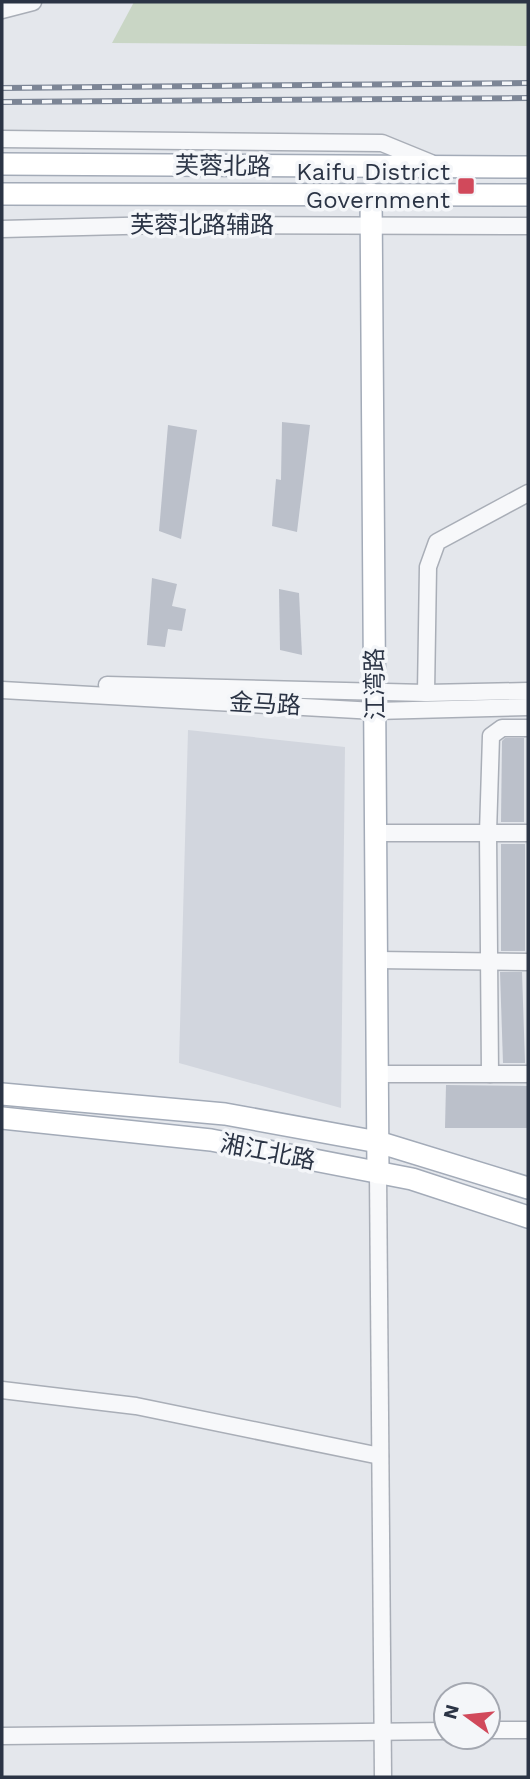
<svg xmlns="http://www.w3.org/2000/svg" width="530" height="1779" viewBox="0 0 530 1779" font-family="'Work Sans','Noto Sans SC',sans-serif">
<rect width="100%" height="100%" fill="#e4e7ec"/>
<path fill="#d2d6de" d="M188 730 345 747 341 1108 179 1063Z"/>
<path fill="#c9d6c5" d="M134 2H528V46L112 43Z"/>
<g fill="#bbc0ca">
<path d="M282 422 310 425 297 532 272 526 276 479 281 480Z"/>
<path d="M168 425 197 430 181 539 159 531Z"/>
<path d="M152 578 177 584 172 606 186 609 182 631 168 629 165 647 147 645Z"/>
<path d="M279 589 299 593 302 655 280 650Z"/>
<path d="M505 738H524V822H501L502 741Z"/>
<rect x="501" y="844" width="24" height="107"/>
<path d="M500 972H522L525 1063H503Z"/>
<path d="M446 1085 528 1086V1128H445Z"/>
</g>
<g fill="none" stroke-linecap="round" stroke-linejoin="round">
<g stroke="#a9aeb7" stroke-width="19">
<g id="minor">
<path d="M2 10 33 2"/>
<path d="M2 139 382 143 431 163"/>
<path d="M2 229 163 225 528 226"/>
<path d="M107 685 426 693 528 691"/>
<path d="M2 690 375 711 528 707"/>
<path d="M426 693 428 567 437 542 528 493"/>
<path d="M376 833H528"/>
<path d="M377 960 528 962"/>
<path d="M378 1074H528"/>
<path d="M490 1074 488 833 491 736 502 728H528"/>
<path d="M378 1173 383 1777"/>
<path d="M2 1390 136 1406 380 1456"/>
<path d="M488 1730H528"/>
<path d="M2 1736 446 1731"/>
</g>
</g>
<g stroke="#a3abb8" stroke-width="24">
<g id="major">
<path d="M2 164 528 167"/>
<path d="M2 194 528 195"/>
<path d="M371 194 378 1173"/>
<path d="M2 1094 225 1114 378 1142 528 1188"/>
<path d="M2 1118 211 1140 412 1179 528 1217"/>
</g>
</g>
<use href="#minor" stroke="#f7f8fa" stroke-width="16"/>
<use href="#major" stroke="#fff" stroke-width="21"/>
<g stroke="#7d8696" stroke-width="6">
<g id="rail">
<path d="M2 88 528 83"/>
<path d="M2 102 528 98"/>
</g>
</g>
<use href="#rail" stroke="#f4f6f9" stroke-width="3.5" stroke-dasharray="10" stroke-linecap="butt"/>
</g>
<rect fill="#d1495b" stroke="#f4f6f9" stroke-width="2.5" x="457" y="177" width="18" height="18" rx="3.5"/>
<g text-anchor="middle" stroke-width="7" stroke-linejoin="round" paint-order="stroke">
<g font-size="24" fill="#2b3445" stroke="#f4f6f9">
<text transform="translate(223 166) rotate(1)" y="8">芙蓉北路</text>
<text x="202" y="233">芙蓉北路辅路</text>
<text transform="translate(375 684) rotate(-91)" y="8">江湾路</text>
<text transform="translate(265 704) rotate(3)" y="8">金马路</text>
<text transform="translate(268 1152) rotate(11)" y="8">湘江北路</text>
</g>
<g font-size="24" fill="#2b3445" stroke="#f4f6f9" text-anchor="end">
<text x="450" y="180">Kaifu District<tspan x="450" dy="28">Government</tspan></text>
</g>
</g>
<rect width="530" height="1779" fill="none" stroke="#2b3445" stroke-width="7"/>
<g transform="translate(467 1716) rotate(285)"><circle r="33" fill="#f4f6f9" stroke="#a4a8b1" stroke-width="2"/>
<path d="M0-5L12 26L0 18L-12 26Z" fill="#d1495b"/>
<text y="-10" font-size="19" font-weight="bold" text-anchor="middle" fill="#2b3445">N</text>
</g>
</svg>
